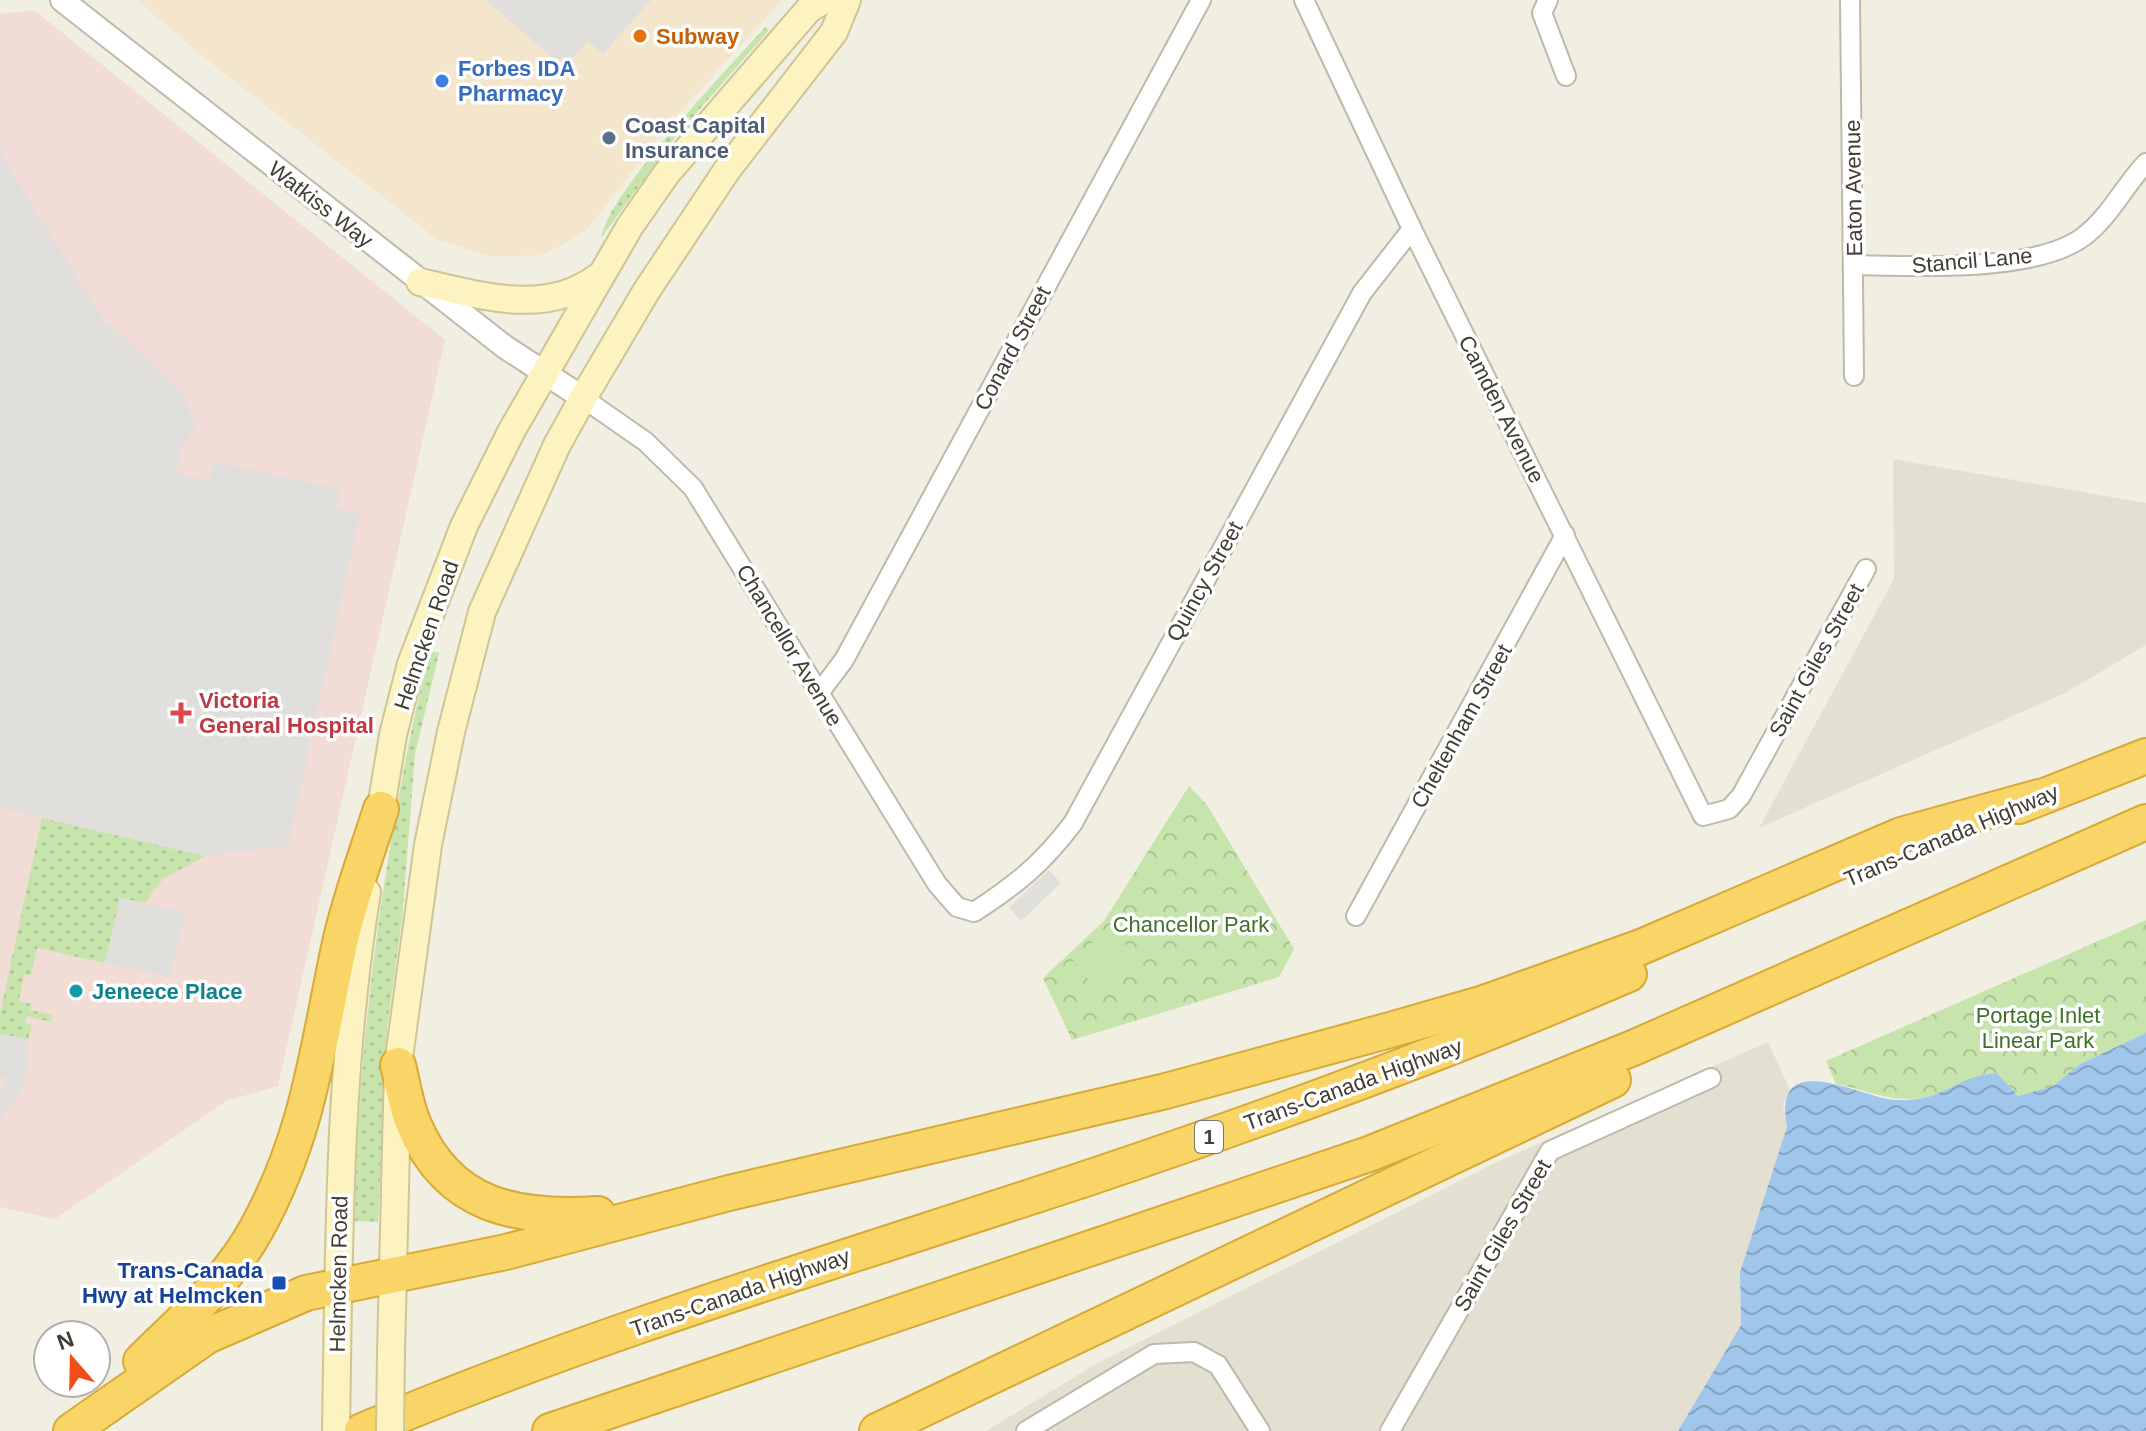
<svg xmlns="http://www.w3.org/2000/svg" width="2146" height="1431" viewBox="0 0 2146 1431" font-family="Arial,sans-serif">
<defs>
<pattern id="grass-dots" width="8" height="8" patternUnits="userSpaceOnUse" patternTransform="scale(2)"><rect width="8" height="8" fill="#c6e4ac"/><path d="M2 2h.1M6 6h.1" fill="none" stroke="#abc494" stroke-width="1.8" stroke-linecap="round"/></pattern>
<pattern id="park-crowns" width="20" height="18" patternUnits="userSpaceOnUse" patternTransform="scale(2)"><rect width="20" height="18" fill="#c6e4ac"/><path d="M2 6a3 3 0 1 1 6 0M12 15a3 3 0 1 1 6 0" fill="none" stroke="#abc494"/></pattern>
<pattern id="water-waves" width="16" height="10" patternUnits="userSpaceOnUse" patternTransform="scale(2)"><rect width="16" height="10" fill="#a0c6ec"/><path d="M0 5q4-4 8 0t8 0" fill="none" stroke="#84a2c0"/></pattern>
</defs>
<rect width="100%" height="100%" fill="#f1eee2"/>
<g fill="#e4e0d1">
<path d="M1893 459 2146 503V645L2065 693 1759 828 1894 579Z"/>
<path d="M1768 1042 1790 1090 1783 1104 1787 1127 1740 1272 1741 1325 1678 1431H986L1096 1364 1499 1161Z"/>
</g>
<path fill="#f3e6cd" d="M137 0H782L668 125 586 231 543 255 492 257 437 239 202 56Z"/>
<path fill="#f1dcd6" d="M34 10 445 340 278 1086 226 1101 55 1219 0 1207V14Z"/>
<g fill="url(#grass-dots)">
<path d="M765 27 769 30 676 136 601 238C610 190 729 68 765 27Z"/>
<path d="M431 651 439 653 415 754 402 920 387 1028 378 1222 355 1221C357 1088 371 960 393 829 404 768 414 710 431 651Z"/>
<path d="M42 818 205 856 163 879 144 903 120 898 105 963 37 948 31 975H24L19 1001 31 1004 30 1010 52 1015 51 1022 27 1016 25 1023 32 1025 28 1039 0 1034V1014Z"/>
</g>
<g fill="url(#park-crowns)">
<path d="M1189 786 1207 805 1294 949 1279 977 1072 1040 1043 978 1104 921Z"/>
<path d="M2146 920V1033L2080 1064 2053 1086 2018 1096 1998 1074C1969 1072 1950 1094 1922 1098 1890 1103 1866 1089 1836 1084L1826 1061Z"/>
</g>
<path fill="#c6e4ac" d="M1108 927 1133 953 1097 988 1072 962Z"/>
<g fill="#e1dfdb">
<path d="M486 0H651L603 54 588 41 564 68Z"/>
<path d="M0 146 15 178 104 320 179 390 188 407 196 426 182 447 176 473 209 480 214 462 340 489 336 508 360 513 288 846 205 856 0 808Z"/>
<path d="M1049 870 1061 883 1021 921 1009 907Z"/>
<path d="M120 898 185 912 170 977 105 963Z"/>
<path d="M0 1034 28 1039 25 1055 29 1057 20 1093 0 1121V1093L7 1078 0 1076Z"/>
</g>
<path fill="url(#water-waves)" d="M2146 1033V1431H1678L1741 1325 1740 1272 1787 1127C1772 1051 1849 1091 1887 1099 1897 1101 1914 1100 1924 1098 1951 1092 1969 1072 1998 1074L2018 1096 2053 1086 2080 1064Z"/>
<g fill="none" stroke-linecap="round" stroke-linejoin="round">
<g stroke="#beb9a9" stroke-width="22">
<g id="minor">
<path d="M1304 0 1412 229 1703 816 1729 809 1741 796 1866 569"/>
<path d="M1548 0 1542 13 1566 76"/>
<path d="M1850 0 1854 376"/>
<path d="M1855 265C1914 266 2034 273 2083 237 2109 218 2124 186 2146 163"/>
<path d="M583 398 646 442 693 488 937 884 957 907 974 912C1017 884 1042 864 1073 823L1362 293 1412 229"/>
<path d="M819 693 844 660 1201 0"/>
<path d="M1356 916 1565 535"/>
<path d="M1026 1431 1154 1354 1194 1352 1218 1365 1260 1431"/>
<path d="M1390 1431 1550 1151 1711 1078"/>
</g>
</g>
<g stroke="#beb9a9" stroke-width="26">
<path id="tertiary" d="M62 0 505 347 583 398"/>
</g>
<g stroke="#cfc594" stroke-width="30">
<g id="secondary">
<path d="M420 282C480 295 545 317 598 277"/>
<path d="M378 826 393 735 411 664 464 526 512 430 630 226 667 173 809 9 824 0"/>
<path d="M391 1353 398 1065 428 845 451 732 482 612 557 445 583 398 647 290 727 170 834 32 847 0"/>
<path d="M336 1431C339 1250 338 1071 367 892"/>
</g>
</g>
<g stroke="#d7aa37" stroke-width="38">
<g id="motorway">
<path d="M2019 806 2146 756"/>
<path d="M398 1065C403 1085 406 1107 414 1125 449 1208 518 1219 598 1214"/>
<path d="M141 1361C183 1320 229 1280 257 1228 309 1134 318 1045 340 943 350 898 367 853 381 809"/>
<path d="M71 1431 207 1336 306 1293 506 1252 729 1193 1166 1091 1390 1030 1484 1003 1641 947 1901 835 2039 797"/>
<path d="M362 1431C599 1331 847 1258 1091 1177 1273 1116 1453 1050 1629 974"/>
<path d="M550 1431 1369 1154 1633 1048 2146 822"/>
<path d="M877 1431 1613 1080"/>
</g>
</g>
<use href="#minor" stroke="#fff" stroke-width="18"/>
<use href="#tertiary" stroke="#fff" stroke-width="22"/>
<use href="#secondary" stroke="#fcf3c1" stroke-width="26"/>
<use href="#motorway" stroke="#f8d566" stroke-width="34"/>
<g stroke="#cfc594" stroke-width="30" stroke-linecap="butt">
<path id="secondary-bridge" d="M390 1431 391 1353"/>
</g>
<use href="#secondary-bridge" stroke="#fcf3c1" stroke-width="26"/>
</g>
<circle fill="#e8710a" stroke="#fff" stroke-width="3" cx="640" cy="36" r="8"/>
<circle fill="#3f7fe0" stroke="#fff" stroke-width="3" cx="442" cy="81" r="8"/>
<circle fill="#5c6f8a" stroke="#fff" stroke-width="3" cx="609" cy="138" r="8"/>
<path fill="#e0444e" stroke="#fff" stroke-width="3" d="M177 701h8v8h8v8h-8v8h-8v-8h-8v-8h8z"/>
<circle fill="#0f9aa8" stroke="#fff" stroke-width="3" cx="76" cy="991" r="8"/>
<rect fill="#1a4fb4" stroke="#fff" stroke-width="3" x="271" y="1275" width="16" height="16" rx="4"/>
<g text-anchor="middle" stroke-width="7" stroke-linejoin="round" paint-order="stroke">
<rect fill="#fff" stroke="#7b7770" stroke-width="2" x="1195" y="1121" width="28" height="32" rx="6"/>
<g font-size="20" font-weight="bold" fill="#423d33">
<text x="1209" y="1144">1</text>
</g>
<g font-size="22" font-weight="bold" fill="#c56008" stroke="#fff" text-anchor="start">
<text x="656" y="44">Subway</text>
</g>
<g font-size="22" font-weight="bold" fill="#366cbe" stroke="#fff" text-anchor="start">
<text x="458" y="76">Forbes IDA<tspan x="458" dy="25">Pharmacy</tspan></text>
</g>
<g font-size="22" font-weight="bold" fill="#4e5e75" stroke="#fff" text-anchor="start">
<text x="625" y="133">Coast Capital<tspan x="625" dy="25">Insurance</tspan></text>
</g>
<g font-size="22" fill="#423d33" stroke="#fff">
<text transform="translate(1853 188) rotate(-91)" y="8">Eaton Avenue</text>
<text transform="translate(321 204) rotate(38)" y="8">Watkiss Way</text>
<text transform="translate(1972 260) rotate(-5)" y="8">Stancil Lane</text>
<text transform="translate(1012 348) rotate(-62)" y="8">Conard Street</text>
<text transform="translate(1502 409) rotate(63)" y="8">Camden Avenue</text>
<text transform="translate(1204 581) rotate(-61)" y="8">Quincy Street</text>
<text transform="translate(426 635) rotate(-71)" y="8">Helmcken Road</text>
<text transform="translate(790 645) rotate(59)" y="8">Chancellor Avenue</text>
<text transform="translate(1816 660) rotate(-61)" y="8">Saint Giles Street</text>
<text transform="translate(1461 726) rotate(-61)" y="8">Cheltenham Street</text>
<text transform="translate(1951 835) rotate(-23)" y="8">Trans-Canada Highway</text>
<text transform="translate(1353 1084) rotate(-20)" y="8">Trans-Canada Highway</text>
<text transform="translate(1502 1235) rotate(-60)" y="8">Saint Giles Street</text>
<text transform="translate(338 1274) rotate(-89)" y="8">Helmcken Road</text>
<text transform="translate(740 1292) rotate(-19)" y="8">Trans-Canada Highway</text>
</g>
<g font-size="22" font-weight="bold" fill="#be3a42" stroke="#fff" text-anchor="start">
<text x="199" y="708">Victoria<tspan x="199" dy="25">General Hospital</tspan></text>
</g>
<g font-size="22" fill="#3e702a" stroke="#fff">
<text x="1191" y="932">Chancellor Park</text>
<text x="2038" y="1023">Portage Inlet<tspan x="2038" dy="25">Linear Park</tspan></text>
</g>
<g font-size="22" font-weight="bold" fill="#0d838f" stroke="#fff" text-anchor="start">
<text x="92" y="999">Jeneece Place</text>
</g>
<g font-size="22" font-weight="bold" fill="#164399" stroke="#fff" text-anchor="end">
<text x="263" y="1278">Trans-Canada<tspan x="263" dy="25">Hwy at Helmcken</tspan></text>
</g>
</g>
<g transform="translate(72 1359) rotate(340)"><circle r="38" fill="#ffffff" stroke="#b3b1ad" stroke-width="2"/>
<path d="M0-6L14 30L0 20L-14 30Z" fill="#f24d18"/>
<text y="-12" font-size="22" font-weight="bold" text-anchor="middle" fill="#423d33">N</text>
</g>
</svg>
